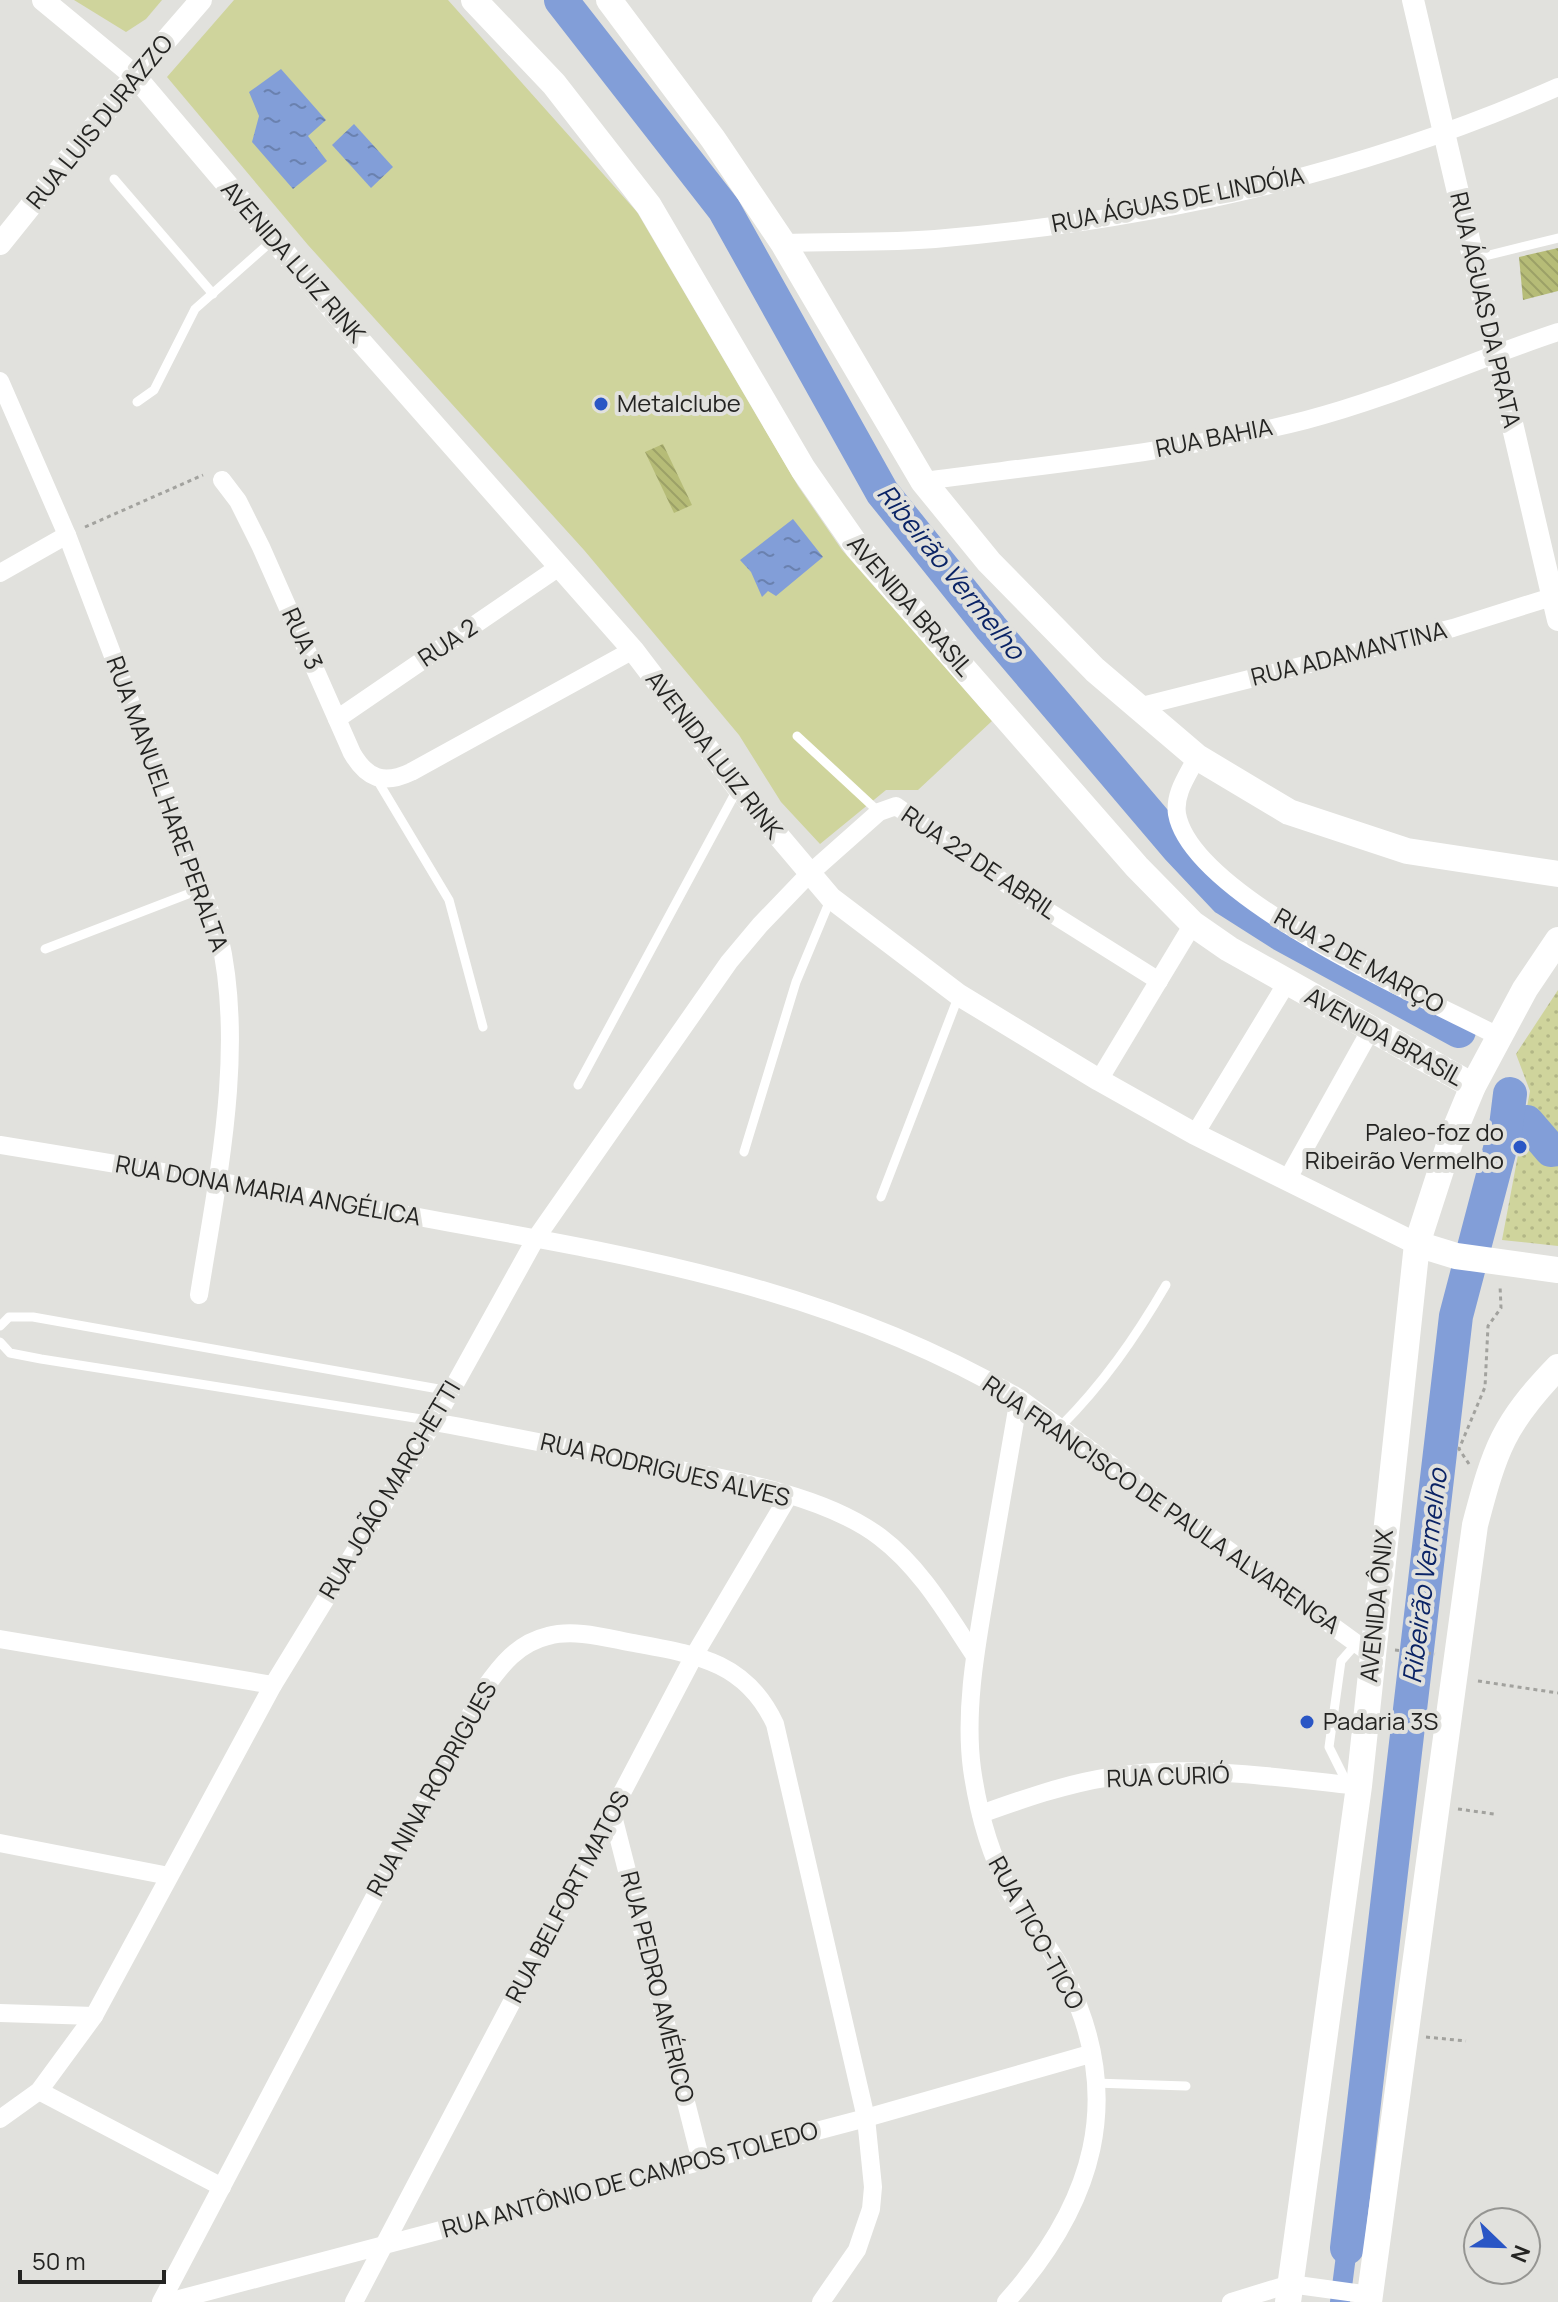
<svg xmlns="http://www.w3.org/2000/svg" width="1558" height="2302" viewBox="0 0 1558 2302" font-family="Manrope,sans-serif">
<defs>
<pattern id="park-dots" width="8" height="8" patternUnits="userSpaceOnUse" patternTransform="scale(2)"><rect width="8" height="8" fill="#cfd49c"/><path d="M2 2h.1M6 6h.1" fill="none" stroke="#b2b686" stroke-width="1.8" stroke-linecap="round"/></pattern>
<pattern id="water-ripples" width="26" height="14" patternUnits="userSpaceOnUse" patternTransform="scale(2)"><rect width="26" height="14" fill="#829ed8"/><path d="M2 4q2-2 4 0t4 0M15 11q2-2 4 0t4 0" fill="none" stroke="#6a81af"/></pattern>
<pattern id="building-back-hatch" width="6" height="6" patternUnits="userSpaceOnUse" patternTransform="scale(2)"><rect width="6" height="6" fill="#b6bc77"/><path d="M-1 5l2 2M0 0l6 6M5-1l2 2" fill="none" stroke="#9ca167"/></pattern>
</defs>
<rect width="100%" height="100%" fill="#e1e1dd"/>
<g fill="#cfd49c">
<path d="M74 0H162L146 19 126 32Z"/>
<path d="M234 0H448L637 212 798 486 842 550 992 721 918 790H886L820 844 781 802 739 735 584 550 308 245 167 77Z"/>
</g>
<path fill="url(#park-dots)" d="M1558 990V1246L1502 1240 1530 1091 1516 1054Z"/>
<g fill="url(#water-ripples)">
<path d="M281 69 326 120 308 136 327 161 293 189 252 142 259 116 249 92Z"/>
<path d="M354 124 393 167 371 188 332 145Z"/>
<path d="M793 519 823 557 776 596 768 591 762 597 751 572 740 560Z"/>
</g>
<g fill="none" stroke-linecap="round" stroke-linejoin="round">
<path stroke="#829ed8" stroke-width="20" d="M1340 2302 1347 2248"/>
<g stroke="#829ed8" stroke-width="34">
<path d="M561 0 724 209 882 492 991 628 1177 847 1226 899 1281 934 1459 1031"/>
<path d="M1506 1126 1527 1122 1551 1150 1558 1149"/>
<path d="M1347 2248 1456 1316 1506 1126 1510 1094"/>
</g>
</g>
<g fill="url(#building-back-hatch)">
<path d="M1558 248V291L1523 300 1519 257Z"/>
<path d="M663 444 692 505 674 513 645 452Z"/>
</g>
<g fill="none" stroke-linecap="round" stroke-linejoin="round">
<g stroke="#a2a29e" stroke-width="3" stroke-dasharray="4 4" stroke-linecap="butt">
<path d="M85 527 203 475"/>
<path d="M1469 1464 1459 1449 1485 1387 1488 1326 1501 1308 1500 1285"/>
<path d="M1395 1650 1435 1654"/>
<path d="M1478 1681 1558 1693"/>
<path d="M1458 1809 1494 1814"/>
<path d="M1426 2037 1466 2041"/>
</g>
<g stroke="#fff" stroke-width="9">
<path d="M114 179 213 294"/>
<path d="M1473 259 1558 238"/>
<path d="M137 402 154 390 195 309 273 240"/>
<path d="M797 736 879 812"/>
<path d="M376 778 449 900 483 1027"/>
<path d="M45 949 201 889"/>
<path d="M578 1085 738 788"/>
<path d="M744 1152 796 982 831 898"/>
<path d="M881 1197 959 995"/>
<path d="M0 1326 9 1317H33L450 1391"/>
<path d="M0 1342 10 1353 41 1359 434 1421"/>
<path d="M1060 1427C1103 1384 1135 1338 1166 1285"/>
<path d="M1348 1785 1329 1747 1341 1661 1356 1644"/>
<path d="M1094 2083 1186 2086"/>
</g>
<g stroke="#fff" stroke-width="18">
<path d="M783 243C834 241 885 243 935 239 1148 221 1362 174 1558 87"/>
<path d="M0 381 67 535 219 935C246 1049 217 1181 199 1295"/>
<path d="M222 480 238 501 261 547 352 753C367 779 384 785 411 772L633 650"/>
<path d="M923 481C1051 464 1181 452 1306 420 1394 397 1473 360 1558 332"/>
<path d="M0 573 67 535"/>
<path d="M1138 707 1453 628 1558 595"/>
<path d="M337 719 559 567"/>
<path d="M1197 757C1188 775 1174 793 1177 814 1192 897 1425 998 1498 1036"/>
<path d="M1099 1080 1193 924"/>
<path d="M1195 1134 1286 984"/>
<path d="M0 1145C147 1169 294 1194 440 1221 646 1258 836 1291 1019 1398L1371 1654"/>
<path d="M1287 1180 1370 1031"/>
<path d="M434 1422C504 1435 573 1449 643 1463 716 1477 821 1492 880 1537 921 1568 947 1614 975 1656"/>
<path d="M0 1639 273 1685"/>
<path d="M612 1812 701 2161"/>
<path d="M981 1814C1023 1799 1065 1784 1110 1777 1191 1763 1278 1778 1359 1786"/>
<path d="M0 1843 169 1876"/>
<path d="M0 2013 94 2016"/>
<path d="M39 2091 222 2187"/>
<path d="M0 2119 39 2091 94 2016 273 1685 434 1422 536 1238 729 962 760 925 808 875 879 812 896 806 1019 893 1159 981"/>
<path d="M161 2302 484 1689C501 1665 518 1643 548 1636 573 1629 603 1637 628 1642 692 1654 745 1659 775 1724L866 2118 873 2187 871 2209 857 2250 821 2302"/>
<path d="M168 2302 866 2118 1090 2054"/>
<path d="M354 2302 695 1654 788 1497"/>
<path d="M1006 2302C1093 2205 1127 2099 1065 1976 1050 1945 1026 1920 1009 1890 989 1852 978 1811 972 1769 964 1708 977 1643 987 1583 998 1521 1008 1460 1019 1398"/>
<path d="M1231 2302 1290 2284 1370 2295"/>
</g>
<g stroke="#fff" stroke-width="22">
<path d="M43 0 135 76 340 318 633 650 738 788 831 898 959 995 1099 1080 1195 1134 1417 1244"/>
<path d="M1413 0 1558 620"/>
<path d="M0 244 135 76 201 0"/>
</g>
<g stroke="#fff" stroke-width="26">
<path d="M474 0 554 84 649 206 803 469 858 548 1137 867 1193 924 1229 949 1473 1086"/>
<path d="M609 0 713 139 783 243 923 481 989 562 1095 670 1197 757 1289 812 1407 851 1558 874"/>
<path d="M1417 1244 1456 1256 1558 1270"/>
<path d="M1288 2302 1359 1786 1417 1244 1451 1139 1473 1086 1525 989 1558 940"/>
<path d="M1369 2302 1475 1525C1495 1449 1503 1424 1558 1367"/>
</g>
</g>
<g fill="#2a56c5" stroke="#e1e1dd" stroke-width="3">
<circle cx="601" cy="404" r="8"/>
<circle cx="1520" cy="1147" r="8"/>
<circle cx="1307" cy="1722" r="8"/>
</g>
<g text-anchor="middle" stroke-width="8" stroke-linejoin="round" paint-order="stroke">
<g font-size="24" fill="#242422" stroke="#e1e1dd">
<text transform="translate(100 122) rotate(-51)" y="8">RUA LUIS DURAZZO</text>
<text transform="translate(1178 200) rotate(-11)" y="8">RUA ÁGUAS DE LINDÓIA</text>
<text transform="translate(293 262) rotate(49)" y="8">AVENIDA LUIZ RINK</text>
<text transform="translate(1485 310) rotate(77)" y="8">RUA ÁGUAS DA PRATA</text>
<text transform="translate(1214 438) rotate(-11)" y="8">RUA BAHIA</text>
<text transform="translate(910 606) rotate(49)" y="8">AVENIDA BRASIL</text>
<text transform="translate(302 639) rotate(66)" y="8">RUA 3</text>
<text transform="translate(448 643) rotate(-34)" y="8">RUA 2</text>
<text transform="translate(1349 654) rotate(-14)" y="8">RUA ADAMANTINA</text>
<text transform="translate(714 755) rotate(52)" y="8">AVENIDA LUIZ RINK</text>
<text transform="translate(167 804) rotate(70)" y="8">RUA MANUEL HARE PERALTA</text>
<text transform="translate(979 863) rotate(34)" y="8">RUA 22 DE ABRIL</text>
<text transform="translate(1359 961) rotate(29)" y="8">RUA 2 DE MARÇO</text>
<text transform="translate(1384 1037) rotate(29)" y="8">AVENIDA BRASIL</text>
<text transform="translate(268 1191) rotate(10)" y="8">RUA DONA MARIA ANGÉLICA</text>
<text transform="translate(665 1470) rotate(13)" y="8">RUA RODRIGUES ALVES</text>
<text transform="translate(390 1490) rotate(-59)" y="8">RUA JOÃO MARCHETTI</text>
<text transform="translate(1161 1505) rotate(35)" y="8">RUA FRANCISCO DE PAULA ALVARENGA</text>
<text transform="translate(1377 1606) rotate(-84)" y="8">AVENIDA ÔNIX</text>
<text transform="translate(1168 1777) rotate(-2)" y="8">RUA CURIÓ</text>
<text transform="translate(432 1789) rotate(-61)" y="8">RUA NINA RODRIGUES</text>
<text transform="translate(568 1897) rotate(-62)" y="8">RUA BELFORT MATOS</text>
<text transform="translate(1036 1933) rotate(61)" y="8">RUA TICO-TICO</text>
<text transform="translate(657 1987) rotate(76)" y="8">RUA PEDRO AMÉRICO</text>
<text transform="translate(630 2180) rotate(-15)" y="8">RUA ANTÔNIO DE CAMPOS TOLEDO</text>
</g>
<g font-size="24" fill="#242422" stroke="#e1e1dd" text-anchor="start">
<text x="617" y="412">Metalclube</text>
<text x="1504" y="1141" text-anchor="end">Paleo-foz do<tspan x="1504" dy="28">Ribeirão Vermelho</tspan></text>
<text x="1323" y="1730">Padaria 3S</text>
</g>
<g font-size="26" font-style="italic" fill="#0a2365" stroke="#e1e1dd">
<text transform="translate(951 572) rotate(51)" y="9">Ribeirão Vermelho</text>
<text transform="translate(1425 1576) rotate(-83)" y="9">Ribeirão Vermelho</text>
</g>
</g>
<g transform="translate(1502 2246) rotate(113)"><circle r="38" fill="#e1e1dd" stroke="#959592" stroke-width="2"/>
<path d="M0-6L14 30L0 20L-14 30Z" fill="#2a56c5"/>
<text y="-12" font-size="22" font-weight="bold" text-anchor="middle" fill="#242422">N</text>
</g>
<path d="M20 2270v12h144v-12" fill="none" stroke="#242422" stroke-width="4"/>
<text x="32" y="2270" font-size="24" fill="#242422" stroke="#e1e1dd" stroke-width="6" paint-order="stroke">50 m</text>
</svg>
